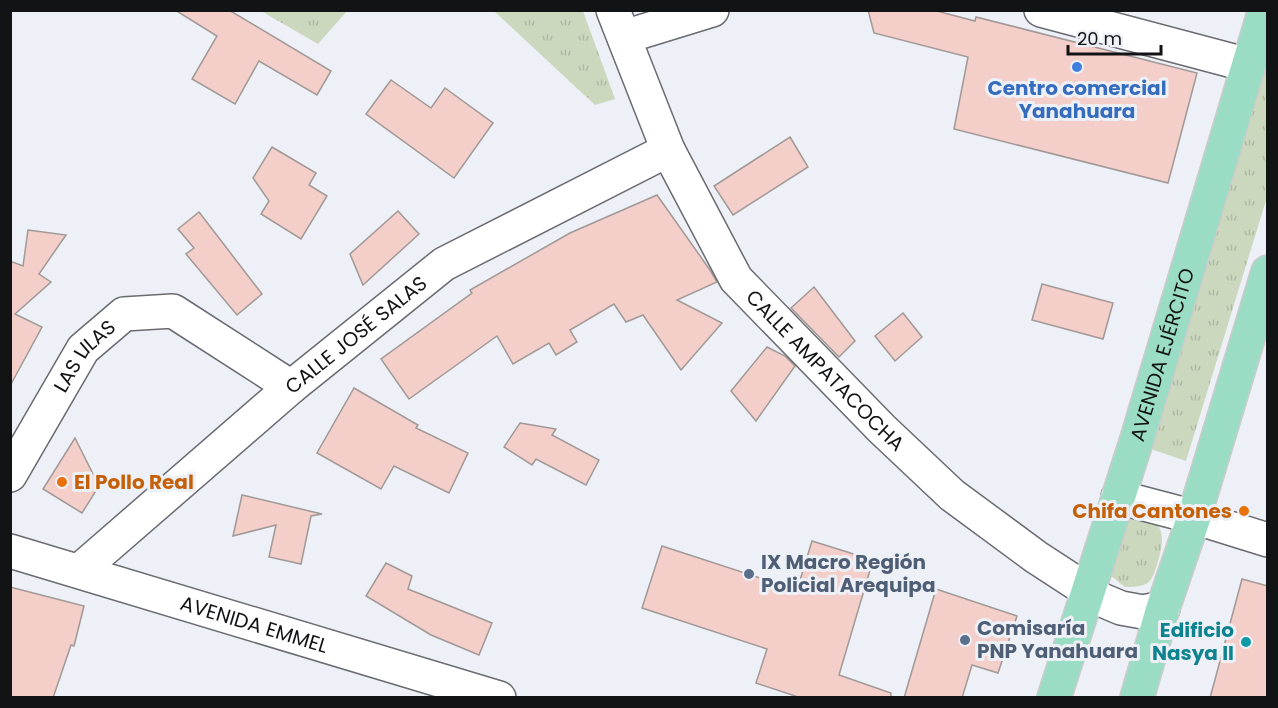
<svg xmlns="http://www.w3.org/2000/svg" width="1278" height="708" viewBox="0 0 1278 708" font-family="Poppins,sans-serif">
<defs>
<pattern id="grass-tufts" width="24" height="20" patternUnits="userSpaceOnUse" patternTransform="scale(1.5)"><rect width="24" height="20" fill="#ccd8be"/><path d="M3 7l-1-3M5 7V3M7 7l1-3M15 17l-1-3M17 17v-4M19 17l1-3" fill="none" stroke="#aeb8a2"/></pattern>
</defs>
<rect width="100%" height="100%" fill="#edf0f6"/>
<g fill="url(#grass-tufts)">
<path d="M261 11H347L318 44Z"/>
<path d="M494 11H583L615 99 595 105Z"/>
<path d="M1267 52V197L1186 461 1148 448Z"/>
<path d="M1139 515C1168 522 1164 542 1157 565 1155 570 1153 578 1149 582 1142 587 1133 587 1125 587L1111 576 1108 567 1127 518Z"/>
</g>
<g fill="#f4cec8" stroke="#a09997" stroke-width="1.5">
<path d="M175 10H229L331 71 317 95 259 61 235 104 192 79 217 36Z"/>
<path d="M868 10H933L975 21 976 17 1197 73 1168 183 954 129 968 57 874 33Z"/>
<path d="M391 80 431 108 445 88 493 123 454 178 366 114Z"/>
<path d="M790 137 808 167 733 215 714 186Z"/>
<path d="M272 147 316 173 309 185 327 196 301 239 261 214 269 201 253 178Z"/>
<path d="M657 195 710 270 717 282 677 300 722 323 681 370 643 315 626 322 614 304 570 330 577 342 556 355 549 343 513 364 497 336 409 399 381 359 472 293 470 290 570 233Z"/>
<path d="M398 211 419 234 363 285 350 254Z"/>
<path d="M199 212 262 294 237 315 186 254 194 248 178 229Z"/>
<path d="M28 230 66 235 39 274 51 282 15 314 42 327 10 386V261L23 266Z"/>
<path d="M1042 284 1113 303 1103 339 1032 320Z"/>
<path d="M814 287 855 341 839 357 791 308Z"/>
<path d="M903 313 922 337 895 361 875 336Z"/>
<path d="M767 347 785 356 795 366 756 421 731 391Z"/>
<path d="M354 388 418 425 416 428 468 453 449 493 394 466 381 489 317 453Z"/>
<path d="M520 423 556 429 552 435 599 460 586 485 536 459 532 465 504 447Z"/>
<path d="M75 438 99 486 82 513 43 489Z"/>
<path d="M242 495 322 514 311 516 301 564 269 557 276 525 233 536Z"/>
<path d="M812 541 873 560 839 675 891 693V698H801L756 683 767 649 642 608 662 546 797 590Z"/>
<path d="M386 563 412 576 408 589 492 623 479 655 431 635 366 596Z"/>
<path d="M1242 579 1268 586V698H1210Z"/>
<path d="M10 587 84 606 74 646 71 645 53 698H10Z"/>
<path d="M936 589 1017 616 998 673 972 665 962 698H904Z"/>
</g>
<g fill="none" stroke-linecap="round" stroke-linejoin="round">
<g stroke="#696b70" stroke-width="36">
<g id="minor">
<path id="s1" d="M613 10 668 150 736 279 882 429 952 495 1036 557 1102 600 1121 608 1143 612 1163 608"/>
<path d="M1041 10 1248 65"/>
<path d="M624 37 712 10"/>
<path id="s2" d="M10 475 83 349 124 314 173 311 291 387"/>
<path id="s3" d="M79 571 291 387 444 264 668 150"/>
</g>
</g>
<g stroke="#696b70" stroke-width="36">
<g id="tertiary">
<path d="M1118 497 1194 517 1268 540"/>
<path id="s4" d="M10 551 499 698"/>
</g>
</g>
<g stroke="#cbcbcc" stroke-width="36">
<g id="primary">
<path id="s5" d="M1054 698 1137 439 1265 10"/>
<path d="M1137 698 1163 608 1194 517 1268 272"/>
</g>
</g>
<use href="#minor" stroke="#fff" stroke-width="33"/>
<use href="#tertiary" stroke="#fff" stroke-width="33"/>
<use href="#primary" stroke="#9bddc4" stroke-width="33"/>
</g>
<circle fill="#3f7fe0" stroke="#edf0f6" stroke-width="2" cx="1077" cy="67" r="6"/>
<g fill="#e8710a" stroke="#edf0f6" stroke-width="2">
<circle cx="62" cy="482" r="6"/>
<circle cx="1244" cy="511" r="6"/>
</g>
<g fill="#5c6f8a" stroke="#edf0f6" stroke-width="2">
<circle cx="749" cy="574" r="6"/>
<circle cx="965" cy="640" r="6"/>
</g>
<circle fill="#0f9aa8" stroke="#edf0f6" stroke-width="2" cx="1246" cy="642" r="6"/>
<g text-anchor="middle" stroke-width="6" stroke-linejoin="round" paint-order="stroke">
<g font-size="20" font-weight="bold" fill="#366cbe" stroke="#edf0f6">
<text x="1077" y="95">Centro comercial<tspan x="1077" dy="23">Yanahuara</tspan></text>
</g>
<g font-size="20" fill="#121315" stroke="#edf0f6">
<text dy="7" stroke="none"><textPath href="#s3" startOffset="364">CALLE JOSÉ SALAS</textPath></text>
<text dy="7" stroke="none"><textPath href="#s5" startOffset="360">AVENIDA EJÉRCITO</textPath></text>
<text dy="7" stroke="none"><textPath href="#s2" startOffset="141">LAS LILAS</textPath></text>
<text dy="7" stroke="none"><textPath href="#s1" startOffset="424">CALLE AMPATACOCHA</textPath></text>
<text dy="7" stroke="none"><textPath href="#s4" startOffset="255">AVENIDA EMMEL</textPath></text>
</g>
<g font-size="20" font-weight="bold" fill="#c56008" stroke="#edf0f6" text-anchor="start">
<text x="74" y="489">El Pollo Real</text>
<text x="1232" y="518" text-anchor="end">Chifa Cantones</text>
</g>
<g font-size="20" font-weight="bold" fill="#4e5e75" stroke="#edf0f6" text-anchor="start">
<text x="761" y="569">IX Macro Región<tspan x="761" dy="23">Policial Arequipa</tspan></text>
<text x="977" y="635">Comisaría<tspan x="977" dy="23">PNP Yanahuara</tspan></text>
</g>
<g font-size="20" font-weight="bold" fill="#0d838f" stroke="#edf0f6" text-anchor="end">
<text x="1234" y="637">Edificio<tspan x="1234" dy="23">Nasya II</tspan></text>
</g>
</g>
<rect width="1278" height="708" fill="none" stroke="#121315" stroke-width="24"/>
<path d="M1068 45v9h93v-9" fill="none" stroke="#121315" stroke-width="3"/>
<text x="1077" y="45" font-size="18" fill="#121315" stroke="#edf0f6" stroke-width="4.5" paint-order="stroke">20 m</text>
</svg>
